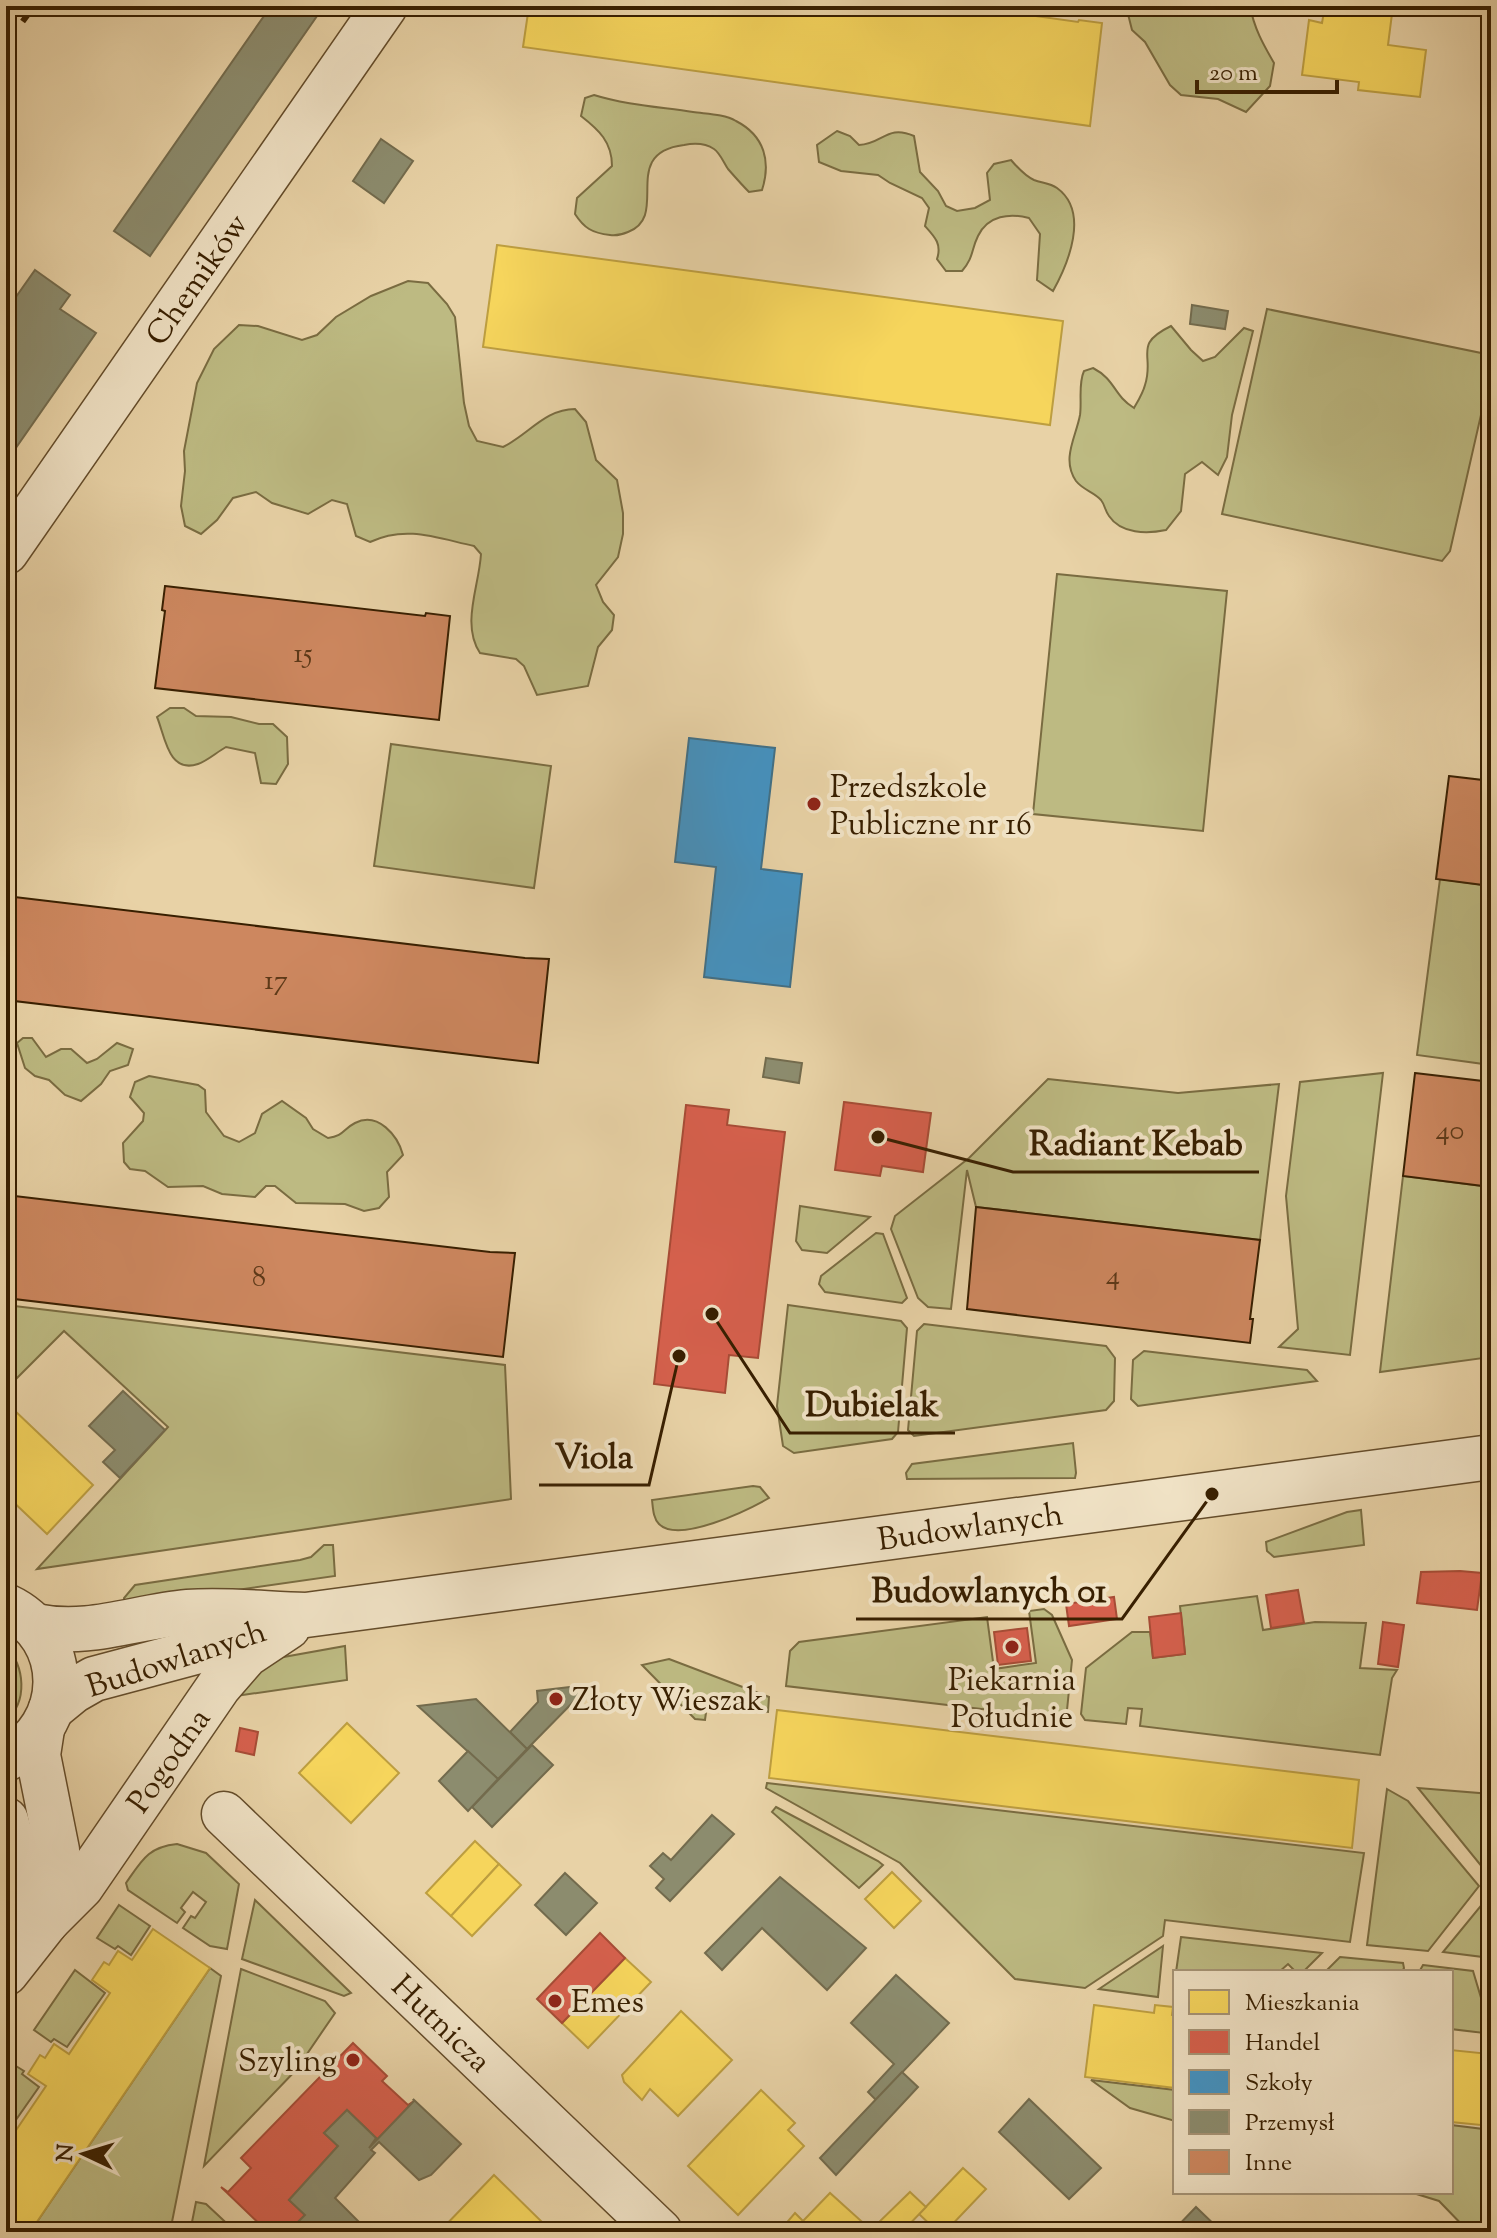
<svg xmlns="http://www.w3.org/2000/svg" width="1497" height="2238" viewBox="0 0 1497 2238" font-family="'Sorts Mill Goudy',serif">
<rect width="100%" height="100%" fill="#e8d2a6"/>
<filter id="stains"><feTurbulence type="fractalNoise" baseFrequency=".0025" numOctaves="4"/><feColorMatrix values="0 0 0 0 .2 0 0 0 0 .09 0 0 0 0 .02 0 0 0 .5 -.17"/></filter>
<radialGradient id="worn" r=".72"><stop offset=".6" stop-color="#630" stop-opacity="0"/><stop offset="1" stop-color="#630" stop-opacity=".3"/></radialGradient>
<g fill="#bdba82" stroke="#7a6c41" stroke-width="2">
<path d="M1126 6H1250C1254 28 1263 44 1274 63L1270 86 1246 112 1218 99 1181 95 1170 85 1145 42 1132 30Z"/>
<path d="M594 95C626 105 660 107 693 112 707 114 724 114 736 121 765 136 771 162 762 190L749 192C742 185 735 177 728 169 724 163 720 153 714 149 705 143 694 143 684 145 618 153 671 216 628 232 621 235 617 236 610 235 592 233 584 228 575 214L577 198 612 166C612 142 599 130 581 116L585 98Z"/>
<path d="M837 131 850 136 859 145C883 144 887 124 914 136L920 172 938 191 946 206 957 211 975 208 990 200 987 173 994 164 1011 160C1017 167 1025 176 1034 180 1042 183 1050 183 1057 188 1090 212 1068 264 1053 291L1037 280 1040 234 1029 218C1010 213 988 215 978 236 971 250 974 257 962 271H946L937 259C942 244 935 237 925 226L929 208 922 198 890 183 878 175 841 171 819 162 817 145Z"/>
<path d="M408 281 428 283 447 304 455 317 464 403 469 426 477 441 503 447C528 435 545 409 575 409L586 422 596 460 617 480 623 513V534L618 557 596 585 603 602 614 615 612 630 598 647 588 686 537 695 524 666 516 659 480 653C461 624 479 587 481 554L474 546C437 538 406 525 370 542L356 536 347 504 332 500 308 514 272 503 256 492 233 498 217 520 201 534 185 526 181 506 185 471 184 451 197 383 214 349 239 325 258 326 302 340 317 335 336 317 371 296Z"/>
<path d="M1267 309 1481 353 1491 371 1450 551 1442 561 1222 514Z"/>
<path d="M1171 326 1191 350 1203 361 1215 357 1244 328 1253 331 1232 415 1227 457 1218 475 1202 462 1185 474 1181 511 1166 530C1147 534 1121 534 1109 516 1105 511 1105 505 1101 500 1094 492 1083 490 1076 481 1061 459 1076 437 1080 415 1082 401 1078 384 1084 371L1093 368C1116 380 1113 395 1134 408 1138 401 1143 393 1145 385 1155 355 1132 345 1171 326Z"/>
<path d="M1057 574 1227 591 1203 831 1033 814Z"/>
<path d="M170 708H184L196 716 231 717 259 724H273L287 737 288 764 276 784 261 783 255 753 226 747C217 752 207 761 198 764 168 774 165 736 157 717Z"/>
<path d="M391 744 551 766 534 888 374 866Z"/>
<path d="M1440 879 1491 886V1065L1417 1055Z"/>
<path d="M23 1038H32L46 1057 61 1049H71L87 1063 97 1059 117 1043 133 1049 128 1065 110 1071 101 1084 81 1101 65 1095 49 1080 35 1076 25 1068 17 1043Z"/>
<path d="M1383 1073 1350 1355 1279 1347 1298 1329 1286 1196 1300 1082Z"/>
<path d="M149 1076 198 1085 205 1090 206 1112 224 1136 239 1142 255 1133 262 1114 282 1101 306 1118 313 1129 328 1138C344 1136 343 1129 355 1123 378 1111 398 1136 403 1155L387 1172 389 1197 379 1208 364 1211 345 1204 296 1203 275 1186H266L255 1197 222 1194 203 1186 168 1187 145 1171 130 1169 124 1162 123 1143 143 1121 144 1113 130 1097 135 1082Z"/>
<path d="M1048 1079 1178 1093 1279 1084 1260 1240 976 1207 967 1170 951 1309 928 1307 918 1298 891 1229 895 1216 969 1158Z"/>
<path d="M1403 1176 1491 1187V1357L1380 1372Z"/>
<path d="M800 1206 870 1217 827 1253 802 1250 796 1241Z"/>
<path d="M876 1233 883 1234 907 1298 902 1303 825 1292 819 1284 821 1276Z"/>
<path d="M6 1305 505 1365 511 1499 37 1569 168 1427 64 1331 6 1389Z"/>
<path d="M788 1305 901 1321 907 1328 898 1432 892 1439 794 1453 783 1446 777 1406Z"/>
<path d="M924 1324 1106 1346 1115 1358 1114 1401 1106 1410 914 1436 908 1430 917 1331Z"/>
<path d="M1144 1351 1307 1370 1317 1381 1138 1406 1131 1399 1133 1360Z"/>
<path d="M1073 1443 1076 1473 1075 1478 907 1479 906 1473 912 1464Z"/>
<path d="M753 1486 760 1487 769 1498C748 1510 679 1544 659 1524 653 1518 653 1508 652 1500Z"/>
<path d="M1361 1510 1364 1545 1274 1557 1267 1551 1266 1542 1347 1512Z"/>
<path d="M324 1545H333L335 1576 125 1606 124 1598 135 1585 300 1560 311 1557Z"/>
<path d="M1257 1596 1263 1630 1315 1622 1366 1623 1360 1668 1397 1670 1392 1678 1380 1755 1140 1726 1142 1709 1128 1708 1126 1724 1085 1720 1081 1714 1086 1668 1132 1632H1150L1153 1658 1185 1654 1180 1606Z"/>
<path d="M1044 1609 1052 1615 1072 1660 1067 1710 1059 1718 786 1686 790 1651 799 1642 987 1617 994 1669 1036 1663 1029 1611Z"/>
<path d="M6 1646C25 1667 28 1701 6 1721Z"/>
<path d="M345 1646 347 1680 229 1697 267 1660Z"/>
<path d="M669 1659 769 1697 768 1712 707 1705 705 1720 695 1719 642 1665Z"/>
<path d="M767 1783 1364 1853 1350 1942 1165 1920 1163 1936 1085 1988 1015 1979 900 1863 766 1788Z"/>
<path d="M1418 1788 1491 1794V1869L1487 1873Z"/>
<path d="M1387 1789 1408 1801 1479 1886 1428 1951 1367 1945Z"/>
<path d="M776 1807 878 1861 883 1865 859 1888 772 1812Z"/>
<path d="M177 1844 206 1853 239 1884 227 1949 210 1946 183 1928 191 1916 195 1918 206 1902 193 1892 181 1908 185 1912 177 1923 128 1890 126 1883C142 1860 148 1847 177 1844Z"/>
<path d="M1488 1897 1491 1901V1958L1443 1952Z"/>
<path d="M255 1900 351 1993 344 1996 242 1959Z"/>
<path d="M119 1905 150 1926 131 1955 118 1946 115 1949 97 1938Z"/>
<path d="M1181 1937 1322 1953 1303 1972H1296L1288 1964 1279 1972H1176Z"/>
<path d="M1163 1946 1158 1997 1099 1989Z"/>
<path d="M1340 1957 1403 1963 1404 1968 1402 1972H1325Z"/>
<path d="M1423 1965 1473 1971 1490 2028 1484 2033 1451 2029V1972H1419Z"/>
<path d="M210 1968 221 1976 170 2232H30Z"/>
<path d="M241 1969 325 2001 335 2013 296 2070 204 2166Z"/>
<path d="M75 1970 105 1993 67 2047 54 2039 51 2042 34 2030Z"/>
<path d="M11 2063 24 2071 22 2074 39 2087 6 2134V2070Z"/>
<path d="M1091 2080 1175 2090V2121L1130 2108Z"/>
<path d="M1451 2125 1491 2130V2232H1469L1439 2201 1410 2192H1451Z"/>
<path d="M196 2202 206 2204 236 2232H190Z"/>
</g>
<g fill="#f6d55c" stroke="#bd9e40" stroke-width="2">
<path d="M529 6H964L1078 22 1079 20 1102 23 1090 126 523 47Z"/>
<path d="M1325 6H1393L1388 45 1426 50 1420 97 1358 90 1359 82 1302 75 1309 20 1322 23Z"/>
<path d="M497 245 1063 321 1050 425 483 347Z"/>
<path d="M13 1409 93 1485 47 1534 6 1495V1417Z"/>
<path d="M777 1710 1359 1780 1352 1848 769 1778Z"/>
<path d="M347 1723 399 1773 351 1823 299 1773Z"/>
<path d="M475 1841 499 1864 451 1916 426 1893Z"/>
<path d="M499 1864 521 1885 472 1936 451 1916Z"/>
<path d="M892 1872 921 1901 894 1928 865 1899Z"/>
<path d="M153 1929 210 1968 30 2232H6V2145L46 2086 28 2074 40 2055 45 2058 54 2044 69 2054 110 1993 92 1980 104 1962 109 1965 118 1951 132 1960Z"/>
<path d="M625 1958 651 1982 588 2048 562 2023Z"/>
<path d="M1094 2005 1154 2013 1155 2005 1173 2007 1172 2015 1175 2016V2088L1085 2077Z"/>
<path d="M681 2011 732 2060 678 2116 650 2089 642 2100 624 2082 622 2075Z"/>
<path d="M1491 2047V2126L1451 2122V2050L1489 2054Z"/>
<path d="M761 2090 795 2123 788 2130 804 2146 738 2215 688 2166Z"/>
<path d="M963 2168 986 2189 945 2232H938L919 2214Z"/>
<path d="M494 2175 543 2223 535 2232H439Z"/>
<path d="M910 2192 926 2207 902 2232H787L782 2228 795 2213 803 2221 830 2193 871 2230Z"/>
</g>
<g fill="#d6604d" stroke="#a74c36" stroke-width="2">
<path d="M844 1102 931 1113 923 1172 882 1166 880 1176 835 1170Z"/>
<path d="M686 1105 729 1110 727 1125 785 1132 758 1358 729 1355 725 1393 654 1384Z"/>
<path d="M1460 1571 1482 1573 1477 1610 1417 1603 1421 1572Z"/>
<path d="M1298 1590 1304 1623 1271 1628 1266 1595Z"/>
<path d="M1114 1597 1117 1619 1069 1626 1066 1604Z"/>
<path d="M1181 1613 1185 1654 1153 1658 1149 1617Z"/>
<path d="M1383 1622 1404 1625 1398 1667 1378 1664Z"/>
<path d="M1027 1628 1031 1661 998 1665 994 1632Z"/>
<path d="M1491 1629V1700L1482 1699Z"/>
<path d="M240 1728 258 1732 254 1755 236 1751Z"/>
<path d="M600 1933 625 1958 562 2023 537 1999Z"/>
<path d="M353 2043 387 2076 382 2081 408 2105 414 2101 369 2148 376 2138 347 2110 324 2133 338 2146 289 2200 305 2215 288 2232H268L221 2187 228 2192 251 2168 241 2158Z"/>
</g>
<path fill="#4393c3" stroke="#407088" stroke-width="2" d="M689 738 775 748 761 869 802 874 790 987 704 977 716 867 675 862Z"/>
<g fill="#8c8c6e" stroke="#736b4d" stroke-width="2">
<path d="M271 6H324L150 256 114 231Z"/>
<path d="M381 139 413 161 384 203 353 181Z"/>
<path d="M35 270 70 295 60 309 96 333 6 462V311Z"/>
<path d="M1192 305 1228 311 1225 329 1190 324Z"/>
<path d="M766 1058 802 1063 799 1083 763 1077Z"/>
<path d="M123 1391 165 1430 120 1478 103 1462 115 1450 89 1426Z"/>
<path d="M578 1686 584 1691 527 1749 510 1732 538 1702 537 1691Z"/>
<path d="M476 1699 527 1749 498 1779 418 1706Z"/>
<path d="M532 1745 553 1765 492 1827 472 1807Z"/>
<path d="M468 1751 498 1779 468 1811 439 1781Z"/>
<path d="M712 1815 734 1834 670 1901 656 1888 664 1879 650 1866 663 1853 671 1860Z"/>
<path d="M565 1873 597 1903 566 1935 535 1905Z"/>
<path d="M780 1877 866 1948 827 1990 762 1928 722 1970 705 1953Z"/>
<path d="M896 1975 949 2023 876 2100 868 2092 894 2064 851 2023Z"/>
<path d="M902 2072 918 2087 836 2175 820 2158Z"/>
<path d="M413 2099 461 2144 431 2175 419 2180 379 2142 371 2150 375 2153 335 2198 363 2226 357 2232H288L305 2215 289 2200 338 2146 324 2133 347 2110 376 2138 369 2148 414 2101Z"/>
<path d="M1029 2099 1101 2168 1069 2199 999 2132Z"/>
<path d="M1196 2207 1222 2232H1172Z"/>
</g>
<g fill="#cd875f" stroke="#381f00" stroke-width="2">
<path d="M165 586 425 616 426 613 450 616 439 720 155 688 165 611 162 610Z"/>
<path d="M1449 776 1491 781V886L1436 879Z"/>
<path d="M6 896 525 958 549 959 538 1063 6 1000Z"/>
<path d="M1415 1073 1491 1082V1187L1403 1176Z"/>
<path d="M6 1195 490 1252 515 1253 503 1357 6 1298Z"/>
<path d="M976 1207 1260 1240 1250 1319H1253L1250 1343 967 1309Z"/>
</g>
<g fill="none" stroke-linecap="round" stroke-linejoin="round">
<g stroke="#644c2a" stroke-width="47">
<g id="minor">
<path d="M6 552 385 6"/>
<path d="M42 1729 38 1755 57 1850 55 1885 47 1921"/>
<path d="M224 1814 660 2232"/>
<path d="M6 1820 19 1867 18 1910 7 1967"/>
<path d="M6 1973 47 1921 81 1887 219 1686 246 1655 288 1627"/>
</g>
</g>
<g stroke="#644c2a" stroke-width="47">
<g id="tertiary">
<path d="M6 1606C73 1637 71 1727 6 1759"/>
<path d="M35 1626C89 1637 134 1617 188 1612 226 1609 267 1614 306 1615L1491 1457"/>
<path d="M51 1709 73 1691 94 1679 210 1648 281 1624"/>
</g>
</g>
<use href="#minor" stroke="#f0e2c5" stroke-width="44"/>
<use href="#tertiary" stroke="#f0e2c5" stroke-width="44"/>
<path stroke="#381f00" stroke-width="6" stroke-dasharray="14 14" stroke-linecap="butt" d="M6 44 34 6"/>
</g>
<g fill="#8f2418" stroke="#f0e2c5" stroke-width="3">
<circle cx="814" cy="804" r="8"/>
<circle cx="1012" cy="1647" r="8"/>
<circle cx="556" cy="1699" r="8"/>
<circle cx="555" cy="2001" r="8"/>
<circle cx="353" cy="2060" r="8"/>
</g>
<g text-anchor="middle" stroke-width="8" stroke-linejoin="round" paint-order="stroke">
<g font-size="28" fill="#5d3918">
<text x="303" y="662">15</text>
<text x="276" y="989">17</text>
<text x="1450" y="1139">40</text>
<text x="1113" y="1284">4</text>
<text x="259" y="1286">8</text>
</g>
<g font-size="32" fill="#381f00" stroke="#f0e2c5">
<text transform="translate(196 279) rotate(-55)" y="11">Chemików</text>
<text transform="translate(970 1526) rotate(-8)" y="11">Budowlanych</text>
<text transform="translate(176 1658) rotate(-18)" y="11">Budowlanych</text>
<text transform="translate(168 1760) rotate(-55)" y="11">Pogodna</text>
<text transform="translate(442 2023) rotate(44)" y="11">Hutnicza</text>
</g>
<g font-size="32" fill="#381f00" stroke="#f0e2c5" text-anchor="start">
<text x="830" y="797">Przedszkole<tspan x="830" dy="37">Publiczne nr 16</tspan></text>
<text x="1012" y="1690" text-anchor="middle">Piekarnia<tspan x="1012" dy="37">Południe</tspan></text>
<text x="572" y="1710">Złoty Wieszak</text>
<text x="571" y="2012">Emes</text>
<text x="337" y="2071" text-anchor="end">Szyling</text>
</g>
</g>
<path fill="none" stroke="#381f00" stroke-width="3" d="M878 1137L1013 1172H1259M712 1314L790 1433H955M679 1356L649 1485H539M1212 1494L1122 1619H856"/>
<g fill="#381f00" stroke="#f0e2c5" stroke-width="3">
<circle cx="878" cy="1137" r="8"/>
<circle cx="712" cy="1314" r="8"/>
<circle cx="679" cy="1356" r="8"/>
<circle cx="1212" cy="1494" r="8"/>
</g>
<g font-size="34" text-anchor="middle" font-weight="bold" fill="#381f00" stroke="#f0e2c5" stroke-width="8" stroke-linejoin="round" paint-order="stroke">
<text x="1136" y="1155">Radiant Kebab</text>
<text x="872" y="1416">Dubielak</text>
<text x="594" y="1468">Viola</text>
<text x="989" y="1602">Budowlanych 01</text>
</g>
<rect width="1497" height="2238" fill="none" stroke="#e8d2a6" stroke-width="32"/>
<rect x="8" y="8" width="1481" height="2222" fill="none" stroke="#381f00" stroke-width="4"/>
<rect x="16" y="16" width="1465" height="2206" fill="none" stroke="#381f00" stroke-width="2"/>
<rect x="1173" y="1970" width="280" height="224" fill="#f0e2c5" stroke="#a69476" stroke-width="2"/>
<rect x="1189" y="1990" width="40" height="24" fill="#f6d55c" stroke="#a69476" stroke-width="2"/>
<text x="1245" y="2010" font-size="24" fill="#381f00">Mieszkania</text>
<rect x="1189" y="2030" width="40" height="24" fill="#d6604d" stroke="#a69476" stroke-width="2"/>
<text x="1245" y="2050" font-size="24" fill="#381f00">Handel</text>
<rect x="1189" y="2070" width="40" height="24" fill="#4393c3" stroke="#a69476" stroke-width="2"/>
<text x="1245" y="2090" font-size="24" fill="#381f00">Szkoły</text>
<rect x="1189" y="2110" width="40" height="24" fill="#8c8c6e" stroke="#a69476" stroke-width="2"/>
<text x="1245" y="2130" font-size="24" fill="#381f00">Przemysł</text>
<rect x="1189" y="2150" width="40" height="24" fill="#cd875f" stroke="#a69476" stroke-width="2"/>
<text x="1245" y="2170" font-size="24" fill="#381f00">Inne</text>
<g transform="translate(84 2154) rotate(274)" stroke="#f0e2c5" stroke-width="6" paint-order="stroke">
<path d="M0-6L14 30L0 20L-14 30Z" fill="#381f00"/>
<text y="-12" font-size="22" font-weight="bold" text-anchor="middle" fill="#381f00">N</text>
</g>
<path d="M1197 80v12h140v-12" fill="none" stroke="#381f00" stroke-width="4"/>
<text x="1209" y="80" font-size="24" fill="#381f00" stroke="#f0e2c5" stroke-width="6" paint-order="stroke">20 m</text>
<rect width="100%" height="100%" filter="url(#stains)"/>
<rect width="100%" height="100%" fill="url(#worn)"/>
</svg>
